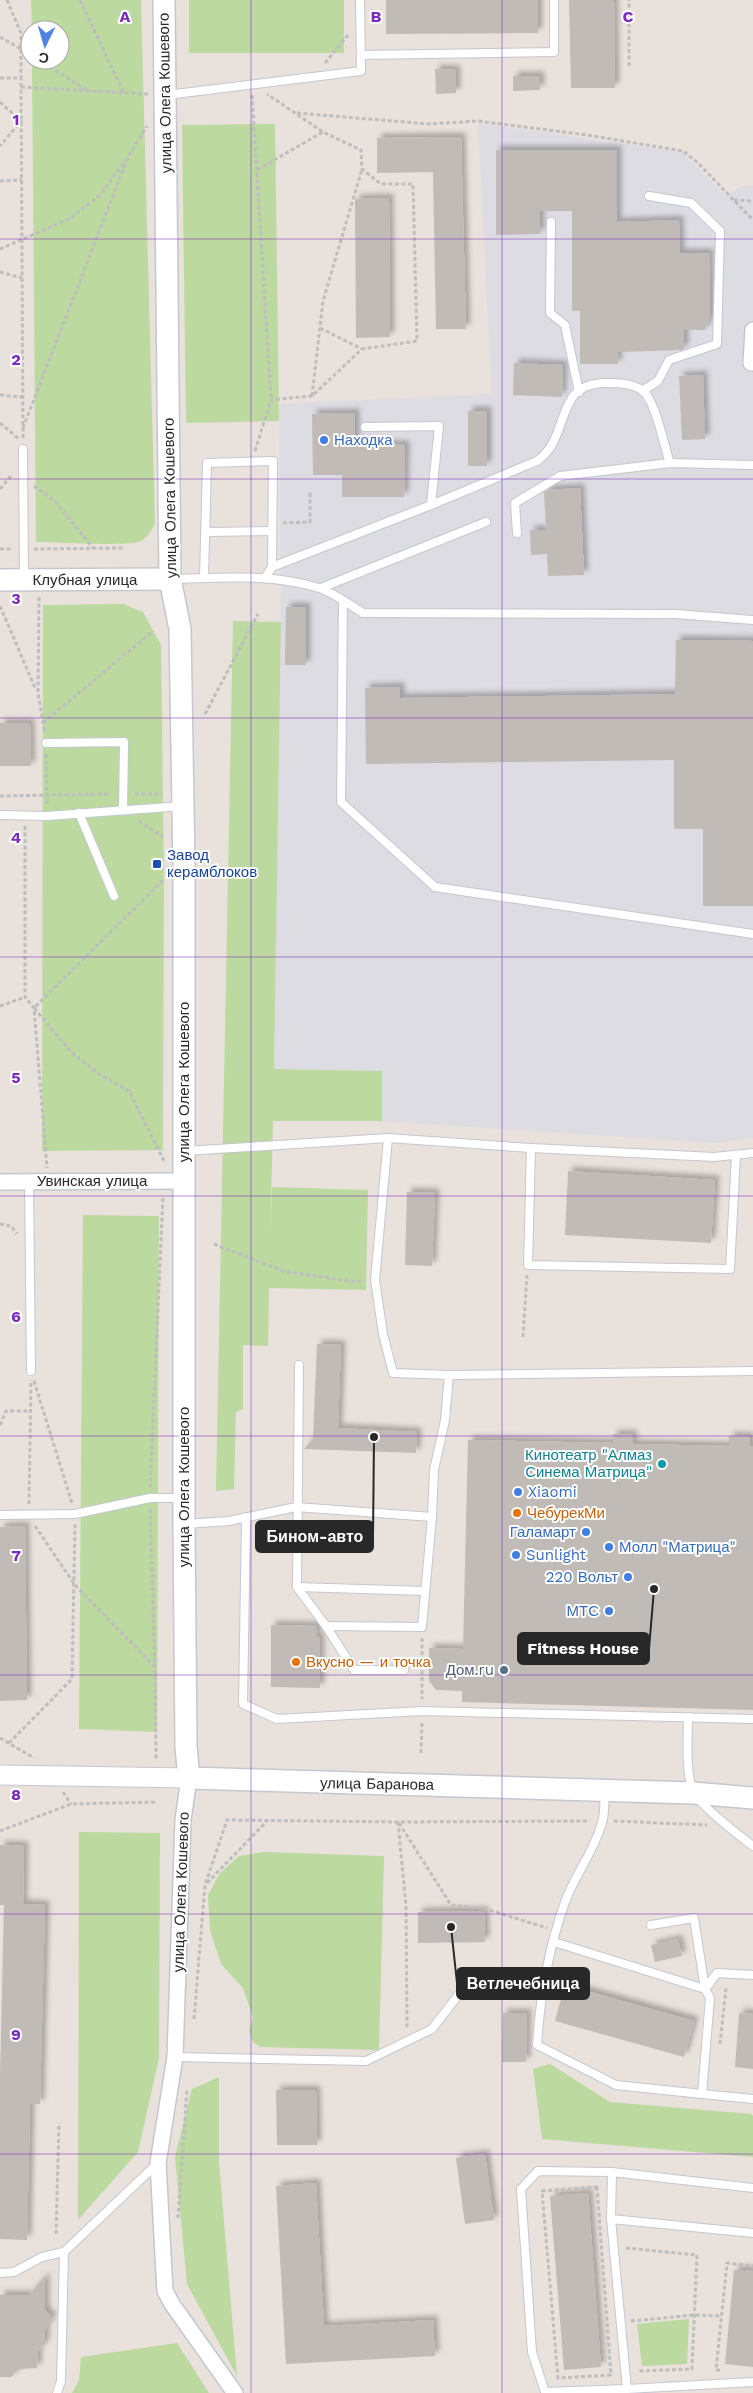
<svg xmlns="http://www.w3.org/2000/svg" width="753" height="2393" viewBox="0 0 753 2393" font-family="'Work Sans',sans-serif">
<defs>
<filter id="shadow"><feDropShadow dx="4.5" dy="-4.5" stdDeviation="2.5" flood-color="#0004"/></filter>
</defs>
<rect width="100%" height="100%" fill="#e9e1dc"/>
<path fill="#dcdce2" d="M478 123 682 152 726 196 741 186H753V1138L715 1143 382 1121V1071L274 1069 281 622 279 404 492 394Z"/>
<g fill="#bcd99f">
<path d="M31 0H141L155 523C152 530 148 537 141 541 128 547 55 542 36 542L32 60H60V30H32Z"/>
<rect x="189" y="0" width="155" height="53"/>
<path d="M275 124 279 421 186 423 182 125Z"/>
<path d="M123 604 143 612 161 645 164 879 163 1150 42 1151 43 605Z"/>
<path d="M233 621 281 622 274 1069 382 1071V1121H273L270 1240 272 1187 368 1190 366 1290 269 1288 268 1346 243 1345V1409L236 1412 234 1489 216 1491Z"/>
<path d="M83 1215 159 1216 157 1732 79 1729Z"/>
<path d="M79 1832 160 1833 159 2058 138 2152 78 2220Z"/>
<path d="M264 1852 384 1856 379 2050 261 2047 253 2042 249 2032 253 2018 243 1988 221 1964 210 1930 208 1895 220 1873 239 1856Z"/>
<path d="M550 2064 610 2102 751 2114 753 2116V2157L542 2139 533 2069Z"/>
<path d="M219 2077V2162L237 2376 187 2284 175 2157 192 2089Z"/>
<path d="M689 2319 687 2364 642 2366 637 2324Z"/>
<path d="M177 2343 209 2393H72L79 2380 81 2357Z"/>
</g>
<g fill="#c1bbb8" filter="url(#shadow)">
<path d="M386 0H538V33L386 34Z"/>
<path d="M569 0H614L615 88H571Z"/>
<path d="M435 69 456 70V93L436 94Z"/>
<path d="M513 76H540V90L513 91Z"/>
<path d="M461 137 466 329H436L433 172 377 173V138Z"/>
<path d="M496 150H617V222L679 220 680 253H709L710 317 705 330H684V349L681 350 617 352 618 364H580V311H572V211H540V234L496 235Z"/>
<path d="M389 198 390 337 356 338 355 199Z"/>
<path d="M514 363 563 365 562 397 513 395Z"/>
<path d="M703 375 705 439 682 440 679 376Z"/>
<rect x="468" y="411" width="19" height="55"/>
<path d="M355 413V444L405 445 404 497H342V475H313L312 414Z"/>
<path d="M580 488 584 575 548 576 547 554 531 555 530 530H546L544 492 548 490Z"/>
<path d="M286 607H306V665H285Z"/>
<path d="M676 640 753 641V906H703V829H674V760L366 764 365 688 400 687V698L675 694Z"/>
<path d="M0 723H30L31 766H0Z"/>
<path d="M568 1171 715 1180 711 1243 565 1235Z"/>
<path d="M407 1192 435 1193 432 1266 405 1265Z"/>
<path d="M317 1344 341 1345 338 1428 417 1432 416 1453 304 1449 313 1439Z"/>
<path d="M613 1434 633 1435V1444L729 1446V1436L750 1437V1446H753V1710L462 1702V1691L436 1690 429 1681V1648L463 1649 468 1440 613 1443Z"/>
<path d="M25 1526 27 1700 0 1701V1527Z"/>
<path d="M271 1625 317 1626 316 1637 320 1638V1688L271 1687Z"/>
<path d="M0 1845 24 1846 23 1904 45 1905 40 2104H30L27 2240 0 2239V2078L4 1905H0Z"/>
<path d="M484 1911 485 1942 418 1943V1912Z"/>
<path d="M678 1939 682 1956 655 1962 651 1945Z"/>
<path d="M565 1985 694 2021 684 2057 555 2021Z"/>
<path d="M503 2013H527L526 2062H502Z"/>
<path d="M739 2013 753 2014V2069L735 2067Z"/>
<path d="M276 2090H316L317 2145H277Z"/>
<path d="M485 2154 494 2220 465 2224 456 2158Z"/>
<path d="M316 2183 324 2326 433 2320 435 2356 286 2364 276 2186Z"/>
<path d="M588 2193 601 2367 564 2370 550 2196Z"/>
<path d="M734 2270 753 2271V2367L725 2364Z"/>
<path d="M45 2276V2310L52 2318 45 2330V2343L38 2351 37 2368 19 2369 11 2377H0V2295H29Z"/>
</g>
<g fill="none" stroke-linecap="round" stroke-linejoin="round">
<g stroke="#c3c8d0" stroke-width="10">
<g id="service">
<path d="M361 55 554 52V0"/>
<path d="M167 95 361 71 360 0"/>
<path d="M551 222 550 313 565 325 579 392"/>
<path d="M642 391 658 381 669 360 717 344 720 231 691 203 649 196"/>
<path d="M365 427 439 426 431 505"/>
<path d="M23 449 24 578"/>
<path d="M205 532 272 531"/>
<path d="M517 533 515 503 560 476 670 463 753 465"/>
<path d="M204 578 207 463 273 461 272 567"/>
<path d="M265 578 272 567 431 505 537 461C560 445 558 420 572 398 579 387 593 383 605 383 617 383 633 383 643 391 656 402 664 446 670 463"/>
<path d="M172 579C221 578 272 573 319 588 334 593 350 605 363 613L676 614 753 620"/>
<path d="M321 588 486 522"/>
<path d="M343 601 341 802 435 887 753 934"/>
<path d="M46 743 124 742 123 810"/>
<path d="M79 813 114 896"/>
<path d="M0 815 47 816 182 806"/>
<path d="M388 1138 375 1280 383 1334 393 1373 449 1375"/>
<path d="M531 1148 528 1265 730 1269 736 1155"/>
<path d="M186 1151 388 1138 531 1148 714 1157 753 1153"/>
<path d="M29 1181 31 1371"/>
<path d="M299 1365 297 1587 326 1626 422 1627 432 1517"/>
<path d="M0 1515 75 1514 150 1498H183"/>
<path d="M246 1517 243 1704 277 1719 422 1711 753 1719"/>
<path d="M186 1524 229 1521 296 1507 432 1517 434 1470 445 1420 449 1375 753 1371"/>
<path d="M297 1587 425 1591"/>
<path d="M326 1626 354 1670H404"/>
<path d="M688 1717C688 1739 685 1771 693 1791 696 1802 742 1838 753 1846"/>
<path d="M651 1925 694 1918 705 1989"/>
<path d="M554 1942 705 1989 710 1998 702 2094 616 2085 537 2045C540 1998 549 1947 565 1902 575 1875 594 1851 602 1823 605 1813 604 1802 605 1792"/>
<path d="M705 1989 717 1973 753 1975"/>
<path d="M175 2057 366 2061 432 2029 459 1994"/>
<path d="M702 2094 753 2099"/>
<path d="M611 2219 612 2172"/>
<path d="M753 2233 611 2219 627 2389 753 2382"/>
<path d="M0 2273 14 2272 42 2257 64 2252 158 2163"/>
<path d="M627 2389 545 2392 532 2352 521 2189 538 2171 612 2172 753 2188"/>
<path d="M57 2393 61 2381 64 2252"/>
</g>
</g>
<g stroke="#c3c8d0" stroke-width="18">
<g id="minor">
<path d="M753 330 751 363H753"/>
<path d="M0 1182 183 1181"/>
<path d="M189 1778 183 1820 175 2057 158 2163 165 2291 172 2304 235 2393"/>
</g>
</g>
<g stroke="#c3c8d0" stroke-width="21">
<path id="tertiary" d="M0 1775 189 1778"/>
</g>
<g stroke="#c3c8d0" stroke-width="24">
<g id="secondary">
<path d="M164 0 170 579 180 629 184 866V1524L186 1747 189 1778 693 1793 753 1798"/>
<path d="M0 580 170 579"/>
</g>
</g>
<g stroke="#bebebe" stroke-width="3" stroke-dasharray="4 2.5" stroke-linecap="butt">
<path d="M7 0 21 33V78"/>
<path d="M80 0 124 93"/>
<path d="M0 37 30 54"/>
<path d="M39 60 87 90"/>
<path d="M325 63 348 35"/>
<path d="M629 66V0"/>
<path d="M0 78H21L23 438"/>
<path d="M21 87 148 94"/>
<path d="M252 95 271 400"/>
<path d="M0 102 21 121 0 146"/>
<path d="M297 113 428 124 478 121 587 135 683 151 698 163 753 220"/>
<path d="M257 170 323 132"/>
<path d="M0 181 22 180"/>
<path d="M734 200 753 201"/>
<path d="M0 249 69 219 99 196 125 161"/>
<path d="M0 272 22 278"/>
<path d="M320 328 362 349"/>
<path d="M0 395 23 397"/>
<path d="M312 396 323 301 362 169"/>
<path d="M0 423 19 439"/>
<path d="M23 428 128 157 147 126"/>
<path d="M255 451 271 400 312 396 362 349 417 341 413 184H381L362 169 361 150 323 132 267 94"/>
<path d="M34 486 55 501 93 548"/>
<path d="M0 489 11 476"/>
<path d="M283 523 310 522V493"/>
<path d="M0 549H13"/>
<path d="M34 549 123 548"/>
<path d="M39 597 38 693 45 733"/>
<path d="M0 606 36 690"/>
<path d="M205 714 258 614"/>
<path d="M43 723 153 631"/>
<path d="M46 754 47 805"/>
<path d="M135 794H162"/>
<path d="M0 796 111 794"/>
<path d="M139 821 163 837"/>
<path d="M25 826V997L34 1008 47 1168"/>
<path d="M0 1006 25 997"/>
<path d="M164 1161 129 1091 99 1074 71 1052 34 1008 164 879"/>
<path d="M0 1224 11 1226 17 1234"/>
<path d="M214 1244 283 1271 350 1281H364"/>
<path d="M523 1337 527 1275"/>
<path d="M34 1381 72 1503"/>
<path d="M0 1425 6 1411H30"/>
<path d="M150 1488 163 1197"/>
<path d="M29 1504 31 1380"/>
<path d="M150 1509 155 1667"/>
<path d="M35 1526 75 1585 155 1667 156 1760"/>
<path d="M422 1638V1699"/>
<path d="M0 1738 34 1758"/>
<path d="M9 1743 72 1679 75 1524"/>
<path d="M421 1753 422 1723"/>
<path d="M63 1792 71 1804"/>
<path d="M614 1821 707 1825"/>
<path d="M398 1822 406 1906 407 2029"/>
<path d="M399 1823 451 1905 486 1909 547 1928"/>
<path d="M0 1831 71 1804 157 1802"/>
<path d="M207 1883 267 1821"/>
<path d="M194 2019 205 1885 227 1820 398 1822 590 1821"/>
<path d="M720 2044 726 1988"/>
<path d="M597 2187 611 2375 558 2378 542 2191Z"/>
<path d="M178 2218 187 2090"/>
<path d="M56 2234 59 2123"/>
<path d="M626 2248 697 2255 692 2369 637 2371"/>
<path d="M631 2321 694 2315 721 2316"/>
<path d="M720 2370H716L727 2263 753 2266"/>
</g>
<use href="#service" stroke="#fff" stroke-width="8"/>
<use href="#minor" stroke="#fff" stroke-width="15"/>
<use href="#tertiary" stroke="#fff" stroke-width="19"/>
<use href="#secondary" stroke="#fff" stroke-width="21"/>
</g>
<path fill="none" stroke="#7b2cbf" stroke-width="1" stroke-opacity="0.55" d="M251 0V2393M502 0V2393M0 239H753M0 479H753M0 718H753M0 957H753M0 1196H753M0 1436H753M0 1675H753M0 1914H753M0 2154H753"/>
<g fill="#3f7fe0" stroke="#fff" stroke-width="2">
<circle cx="324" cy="440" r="5"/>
<circle cx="518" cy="1492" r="5"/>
<circle cx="586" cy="1532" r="5"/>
<circle cx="609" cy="1547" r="5"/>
<circle cx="516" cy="1555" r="5"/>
<circle cx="628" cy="1577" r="5"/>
<circle cx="609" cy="1611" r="5"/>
</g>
<rect fill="#1a4fb4" stroke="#fff" stroke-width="2" x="152" y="859" width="10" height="10" rx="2.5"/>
<circle fill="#0f9aa8" stroke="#fff" stroke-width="2" cx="662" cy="1464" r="5"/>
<g fill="#e8710a" stroke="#fff" stroke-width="2">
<circle cx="517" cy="1513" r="5"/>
<circle cx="296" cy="1662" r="5"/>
</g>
<circle fill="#5c6f8a" stroke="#fff" stroke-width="2" cx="504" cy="1670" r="5"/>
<g text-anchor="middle" stroke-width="4" stroke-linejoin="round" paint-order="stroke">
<g font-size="15" fill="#282828" stroke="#fff">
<text transform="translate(165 93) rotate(-91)" y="5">улица Олега Кошевого</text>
<text transform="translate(170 498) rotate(-91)" y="5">улица Олега Кошевого</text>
<text x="85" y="585">Клубная улица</text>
<text transform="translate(184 1082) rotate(-90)" y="5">улица Олега Кошевого</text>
<text x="92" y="1186">Увинская улица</text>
<text transform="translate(184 1487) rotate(-90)" y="5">улица Олега Кошевого</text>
<text transform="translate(377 1784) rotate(1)" y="5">улица Баранова</text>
<text transform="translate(181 1892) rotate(-88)" y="5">улица Олега Кошевого</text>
</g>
<g font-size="15" fill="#366cbe" stroke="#fff" text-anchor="start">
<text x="334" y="445">Находка</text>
<text x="528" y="1497">Xiaomi</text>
<text x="576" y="1537" text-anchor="end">Галамарт</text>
<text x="619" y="1552">Молл "Матрица"</text>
<text x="526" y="1560">Sunlight</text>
<text x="618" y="1582" text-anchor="end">220 Вольт</text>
<text x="599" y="1616" text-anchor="end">МТС</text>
</g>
<g font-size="15" fill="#164399" stroke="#fff" text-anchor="start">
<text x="167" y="860">Завод<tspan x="167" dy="17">керамблоков</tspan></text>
</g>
<g font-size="15" fill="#0d838f" stroke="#fff" text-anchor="end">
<text x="652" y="1460">Кинотеатр "Алмаз<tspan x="652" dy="17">Синема Матрица"</tspan></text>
</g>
<g font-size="15" fill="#c56008" stroke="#fff" text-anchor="start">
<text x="527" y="1518">ЧебурекМи</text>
<text x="306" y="1667">Вкусно — и точка</text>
</g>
<g font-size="15" fill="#4e5e75" stroke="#fff" text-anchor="end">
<text x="494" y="1675">Дом.ru</text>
</g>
</g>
<g font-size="16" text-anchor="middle" font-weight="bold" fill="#7b2cbf" stroke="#fff" stroke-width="4" stroke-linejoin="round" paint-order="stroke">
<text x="125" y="22">A</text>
<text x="376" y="22">B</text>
<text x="628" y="22">C</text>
<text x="16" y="125">1</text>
<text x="16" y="365">2</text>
<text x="16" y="604">3</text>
<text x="16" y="843">4</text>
<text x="16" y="1083">5</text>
<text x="16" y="1322">6</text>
<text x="16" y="1561">7</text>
<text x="16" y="1800">8</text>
<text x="16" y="2040">9</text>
</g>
<path fill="none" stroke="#282828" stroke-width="2" d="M374 1437L373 1537M654 1589L649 1649M451 1927L457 1983"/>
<g fill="#282828" stroke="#fff" stroke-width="2">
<circle cx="374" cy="1437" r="5"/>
<circle cx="654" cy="1589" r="5"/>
<circle cx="451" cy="1927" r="5"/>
</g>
<g fill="#282828" stroke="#282828" stroke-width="2">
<rect x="256" y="1521" width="117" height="31" rx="5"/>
<rect x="518" y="1633" width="131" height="31" rx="5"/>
<rect x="457" y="1968" width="132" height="31" rx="5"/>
</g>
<g font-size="16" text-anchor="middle" font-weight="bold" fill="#fff">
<text x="315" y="1542">Бином-авто</text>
<text x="583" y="1654">Fitness House</text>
<text x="523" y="1989">Ветлечебница</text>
</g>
<g transform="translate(45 45) rotate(185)"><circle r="24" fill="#ffffff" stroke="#a9a9a9"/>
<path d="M0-4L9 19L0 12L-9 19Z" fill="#4f82e3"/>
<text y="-8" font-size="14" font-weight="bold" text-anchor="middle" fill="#282828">С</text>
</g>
</svg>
